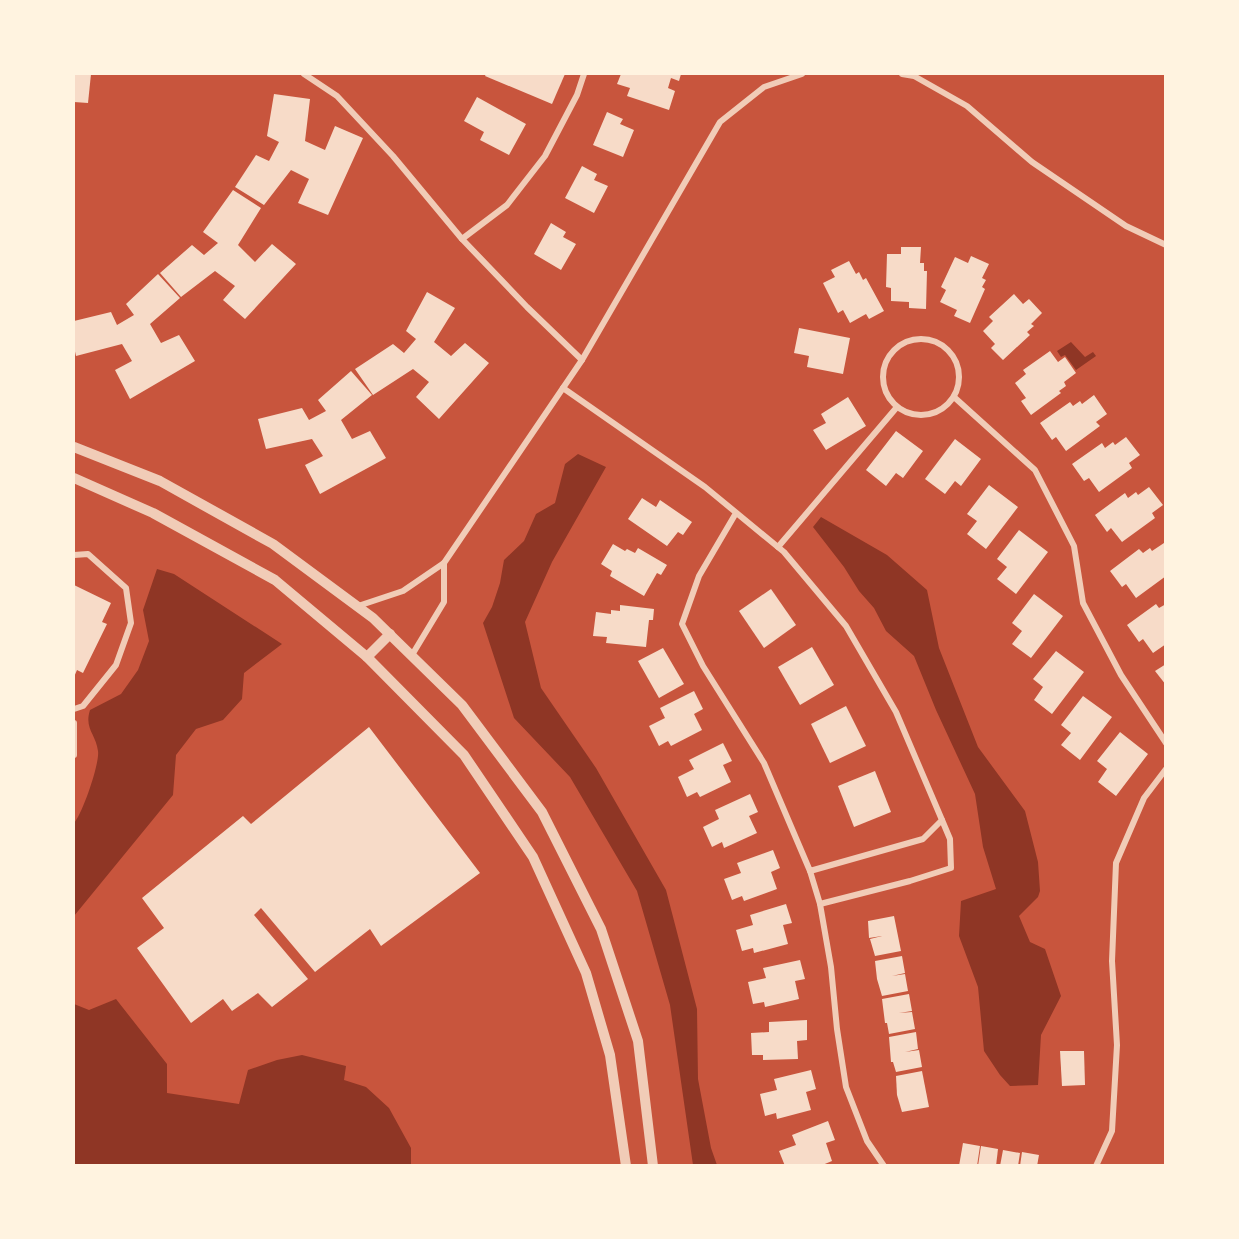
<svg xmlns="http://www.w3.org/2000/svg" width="1239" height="1239" viewBox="0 0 1239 1239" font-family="'DejaVu Sans',sans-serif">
<rect width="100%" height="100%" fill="#c8553d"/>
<g fill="#8f3625">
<path d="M1071 342 1085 357 1093 352 1096 356 1076 370 1065 355 1061 357 1057 351Z"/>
<path d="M578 454 606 467 552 562 525 622 541 688 596 768 666 890 697 1009 698 1079 711 1148 717 1165H693L670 1005 637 891 570 777 514 718 483 623 492 607 500 583 504 560 524 541 536 514 555 503 565 464Z"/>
<path d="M821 517 887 555 927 590 939 648 978 747 1025 811 1038 862 1040 891 1038 897 1019 916 1030 942 1045 949 1061 996 1041 1035 1038 1085 1010 1086 1000 1075 984 1051 978 987 959 936 961 901 996 889 983 847 975 794 936 710 914 656 886 631 874 608 859 591 844 567 813 527Z"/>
<path d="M157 569 174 574 282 644 244 673 242 699 223 720 196 729 176 755 173 795 74 916V823C82 815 100 763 98 751 96 734 84 729 90 710L121 694 138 670 149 641 143 610Z"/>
<path d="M116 999 167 1064V1093L239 1104 248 1070 277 1060 302 1055 346 1066 344 1080 366 1087 389 1108 411 1148V1165H74V1004L89 1010Z"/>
</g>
<g fill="#f7dbc8">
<path d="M74 74H91L88 103 74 102Z"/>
<path d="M486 74H565L552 104 485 76Z"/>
<path d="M621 74H681L679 81 671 78 668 88 675 91 669 110 627 96 630 88 617 84Z"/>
<path d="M274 94 310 99 305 141 325 150 335 126 363 138 328 215 298 203 309 179 291 170 264 205 235 187 256 155 269 161 279 142 267 136Z"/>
<path d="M477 97 526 124 509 155 480 140 484 132 464 121Z"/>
<path d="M607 112 623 119 620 124 634 130 623 157 593 145Z"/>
<path d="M582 166 597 174 594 180 608 186 594 213 565 198Z"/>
<path d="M233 190 261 208 238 245 255 262 272 244 296 264 245 319 223 300 235 286 215 271 181 297 160 273 192 245 204 255 218 243 203 232Z"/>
<path d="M551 223 566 232 563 237 576 244 561 270 534 254Z"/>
<path d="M901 247H921L920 263H924V271H927L926 309 909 308V302L891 301V288L886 287 887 254H901Z"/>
<path d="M971 256 989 264 982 278 986 280 982 287 985 289 970 323 954 316 957 310 940 302 946 290 941 287 955 257 968 263Z"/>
<path d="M849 261 856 274 859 272 863 280 866 278 884 311 869 319 866 314 850 323 843 310 838 313 823 283 835 277 831 270Z"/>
<path d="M158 274 180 298 150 324 161 343 179 335 195 361 130 399 115 370 132 361 122 344 76 356 74 347V321L111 312 117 325 134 315 126 304Z"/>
<path d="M427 292 455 308 434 342 451 356 465 343 489 363 439 419 416 397 429 382 413 369 373 395 355 369 393 344 404 353 416 339 406 331Z"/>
<path d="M1014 294 1023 304 1029 299 1042 313 1031 324 1034 326 1027 332 1030 335 1003 360 991 348 995 344 983 331 993 321 989 317Z"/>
<path d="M799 328 850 338 843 374 807 367 809 356 794 353Z"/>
<path d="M1050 351 1058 362 1065 357 1076 373 1064 382 1066 386 1059 391 1061 393 1031 415 1021 401 1026 398 1015 383 1026 374 1023 370Z"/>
<path d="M351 371 372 395 341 420 352 439 370 431 386 458 320 494 305 465 323 456 312 439 266 449 258 419 302 408 309 420 326 411 318 400Z"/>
<path d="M1094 395 1107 414 1096 422 1100 426 1066 451 1056 437 1052 440 1040 423 1070 402 1073 406 1080 401 1082 404Z"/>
<path d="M848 397 866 426 826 450 813 430 826 423 821 414Z"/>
<path d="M896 431 923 451 903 478 896 473 886 486 866 470Z"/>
<path d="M1126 437 1140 455 1129 463 1132 468 1099 492 1089 478 1084 481 1072 464 1102 443 1105 448 1113 442 1115 445Z"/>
<path d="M955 439 981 459 961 486 955 481 945 494 925 479Z"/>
<path d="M989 485 1018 507 986 549 967 534 977 521 967 514Z"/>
<path d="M1149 487 1163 505 1152 513 1155 518 1122 542 1111 528 1107 532 1095 515 1125 493 1128 498 1136 492 1138 495Z"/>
<path d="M642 498 656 507 660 500 692 522 683 535 678 532 667 546 628 519Z"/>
<path d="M1019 530 1048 552 1016 594 997 579 1007 567 997 559Z"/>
<path d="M1164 543 1166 545V576L1136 598 1126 584 1122 587 1110 571 1139 549 1143 553 1150 548 1152 551Z"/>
<path d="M613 544 625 551 627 549 635 553 638 548 667 565 661 575 657 573 644 596 610 576 612 571 601 564Z"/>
<path d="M74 585 111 603 102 622 107 624 83 673 77 670 74 677Z"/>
<path d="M771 589 796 625 764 648 739 611Z"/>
<path d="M1034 594 1063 616 1031 658 1012 644 1022 631 1012 623Z"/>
<path d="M1156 604 1159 608 1166 604V644L1153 653 1143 639 1139 642 1127 625Z"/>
<path d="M620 605 654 609 653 620H649L646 647 606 643 607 637 593 636 596 612 611 614V610L620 611Z"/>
<path d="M812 647 834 685 800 705 778 667Z"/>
<path d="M663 648 684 684 659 698 638 661Z"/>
<path d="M1056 651 1084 672 1052 714 1034 700 1043 687 1033 679Z"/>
<path d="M1166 664V685L1155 671Z"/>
<path d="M694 691 703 709 694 714 702 730 671 746 668 741 659 746 649 726 665 718 660 708Z"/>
<path d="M1083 696 1112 717 1080 760 1061 745 1071 733 1061 725Z"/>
<path d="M846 706 866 746 830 763 811 724Z"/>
<path d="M369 727 480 873 381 946 370 929 315 972 261 908 254 915 308 979 272 1007 258 993 232 1011 223 999 191 1023 137 948 164 928 142 898 243 816 251 824Z"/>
<path d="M1120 732 1148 754 1116 796 1098 782 1107 769 1097 761Z"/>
<path d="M723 743 732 761 723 765 731 782 700 797 697 792 687 797 678 777 694 769 689 760Z"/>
<path d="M875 771 891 812 854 827 838 786Z"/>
<path d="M750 794 758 812 749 816 757 833 724 848 722 842 712 847 703 827 719 819 715 810Z"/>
<path d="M773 850 780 868 771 872 777 889 744 901 742 896 732 900 724 879 741 873 737 863Z"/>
<path d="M786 904 792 923 783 925 788 944 754 953 753 948 742 951 736 930 753 925 750 915Z"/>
<path d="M894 916 901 951 875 956 870 939 882 936 869 938 868 921Z"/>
<path d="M902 956 905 973 892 976 905 974 908 991 882 996 877 979 875 961Z"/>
<path d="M800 960 805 979 795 981 799 999 765 1007 764 1002 753 1004 748 982 766 978 763 968Z"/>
<path d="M909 994 912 1011 899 1013 912 1012 915 1029 889 1034 887 1023H885L882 999Z"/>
<path d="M807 1020V1040L797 1041 798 1059 763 1060V1055H752L751 1033 769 1032V1022Z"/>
<path d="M916 1032 918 1049 905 1052 919 1050 922 1067 896 1072 893 1062H891L889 1037Z"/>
<path d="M1060 1051H1084L1085 1085 1062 1086Z"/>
<path d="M811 1070 816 1089 806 1092 811 1110 777 1119 776 1113 765 1116 760 1094 777 1090 774 1079Z"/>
<path d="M922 1071 929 1107 902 1112 897 1095 896 1076Z"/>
<path d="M828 1121 835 1140 826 1143 832 1161 820 1166H785L779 1151 796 1145 792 1135Z"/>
<path d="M963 1143 980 1146 977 1166H959Z"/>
<path d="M981 1146 998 1149 996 1166H978Z"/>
<path d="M1003 1150 1020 1153 1018 1166H1000Z"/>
<path d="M1022 1152 1039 1155 1037 1166H1020Z"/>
</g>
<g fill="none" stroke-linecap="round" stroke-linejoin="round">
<g stroke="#f1ccb7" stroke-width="6">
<path d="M304 74 337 96 393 156 462 239 527 307 582 360 444 563 403 591 358 606"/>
<path d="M902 74 914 76 967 106 1032 162 1126 226 1166 245"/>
<path d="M462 239 507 205 545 156 577 95 584 74"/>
<circle cx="921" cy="377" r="38"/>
<path d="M582 360 720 122 764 87 802 74"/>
<path d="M563 388 705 487 784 552 846 626 896 712 942 820 923 839 810 871 764 763 703 666 682 624 699 576 736 513"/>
<path d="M954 397 1035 470 1074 546 1083 603 1121 675 1166 743"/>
<path d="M778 547 897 407"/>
<path d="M74 555 88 554 126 588 131 623 116 665 83 706 74 709"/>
<path d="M412 655 444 602V563"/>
<path d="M74 723V755"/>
<path d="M810 871 820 904 910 881 951 868 950 839 942 820"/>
<path d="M820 904 831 967 837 1029 846 1087 867 1141 884 1166"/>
<path d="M1096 1166 1112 1131 1117 1045 1112 961 1116 863 1144 798 1166 769"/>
</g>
<g stroke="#f1ccb7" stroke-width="10">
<path d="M74 447 160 481 273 544 373 618 462 705 542 812 601 929 638 1041 653 1166"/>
<path d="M74 478 153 513 275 580 367 657 464 755 533 857 586 973 610 1055 626 1166"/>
<path d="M367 657 390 634"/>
</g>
</g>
<rect width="1239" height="1239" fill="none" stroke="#fff3e0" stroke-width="150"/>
</svg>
